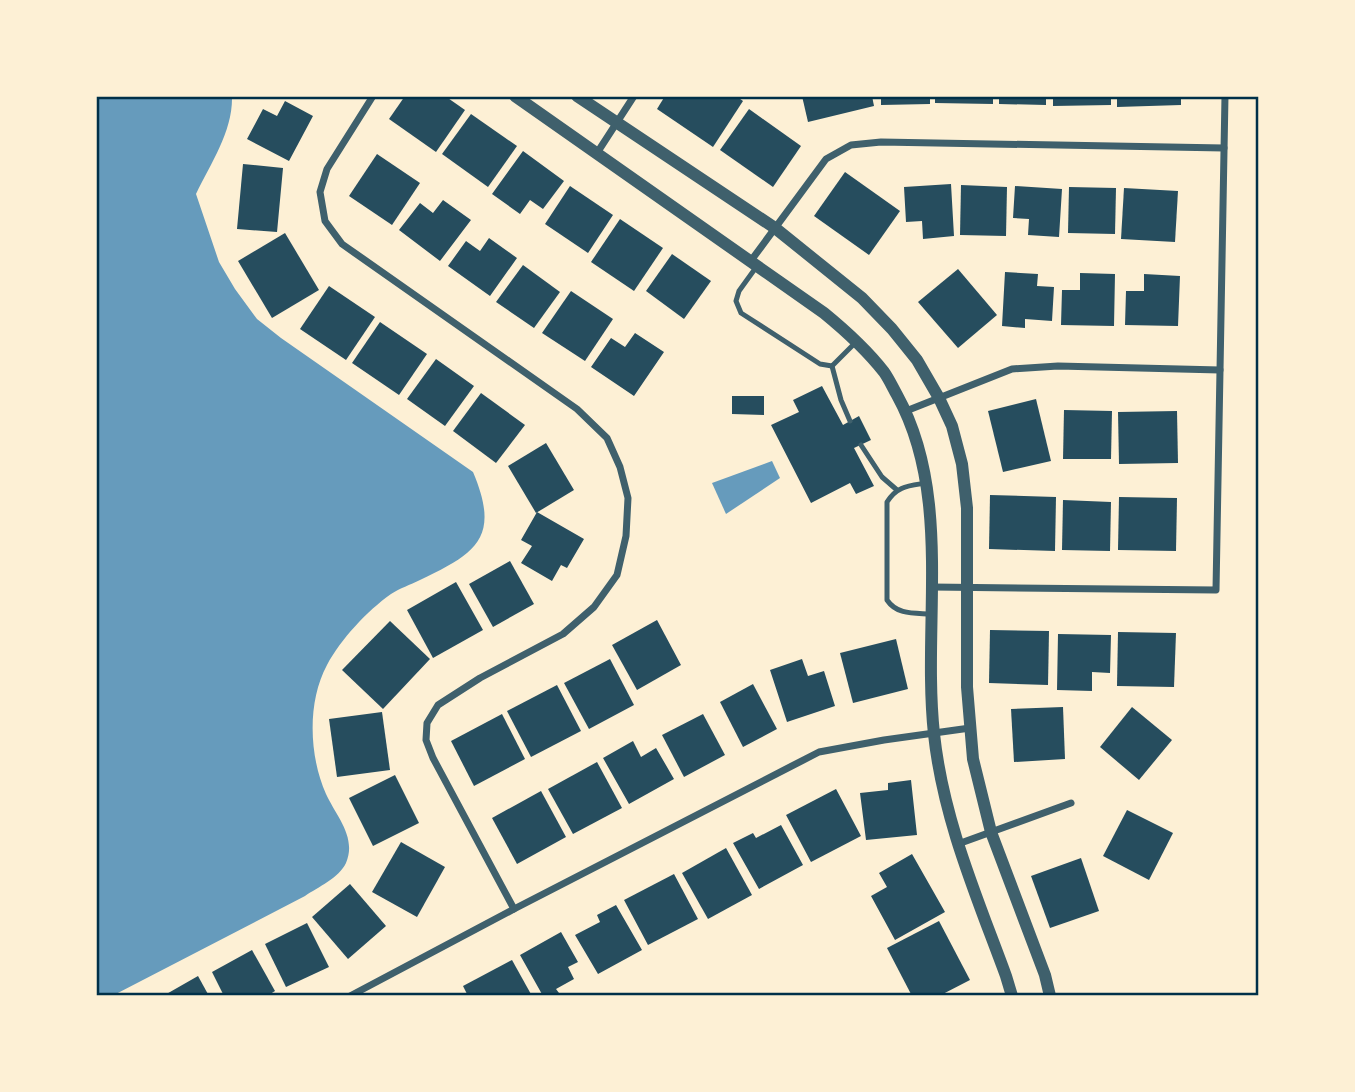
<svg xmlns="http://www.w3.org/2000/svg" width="1355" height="1092" viewBox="0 0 1355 1092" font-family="Arial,sans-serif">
<rect width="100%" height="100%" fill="#fdf0d5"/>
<g fill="#669bbc">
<path d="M96 96H232C233 131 211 163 196 194L219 262 235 289 257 319 281 338 473 472C501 538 476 553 420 580 410 585 400 588 391 594 367 611 341 639 327 665 307 702 309 756 326 794 336 816 357 837 346 863 339 878 318 887 305 896L112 996H96Z"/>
<path d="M772 461 780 478 726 514 712 483Z"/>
</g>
<g fill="#264d5e">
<path d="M405 96H445L465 110 436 152 389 119Z"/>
<path d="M665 96H736L743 101 713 147 657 109Z"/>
<path d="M802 96H872L874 106 808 122Z"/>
<path d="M881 96H930V104L881 105Z"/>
<path d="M935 96H993V104L935 103Z"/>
<path d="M999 96H1046V105L999 104Z"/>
<path d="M1053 96H1111V105L1053 106Z"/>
<path d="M1117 96H1181V105L1117 107Z"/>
<path d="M285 101 313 116 289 161 247 139 263 109 277 116Z"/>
<path d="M749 109 801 146 773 187 720 150Z"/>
<path d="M471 114 517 146 488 187 442 154Z"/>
<path d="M523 151 564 181 543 209 530 200 520 214 492 194Z"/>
<path d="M377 154 420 183 392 225 349 196Z"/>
<path d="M243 164 283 168 277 232 237 229Z"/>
<path d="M845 172 900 211 869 255 814 216Z"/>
<path d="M951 184 954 236 923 239 922 221 906 222 904 187Z"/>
<path d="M961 185 1007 187 1006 236 960 235Z"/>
<path d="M570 186 613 215 588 253 545 224Z"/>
<path d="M1015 186 1062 189 1059 237 1028 235 1029 219 1013 218Z"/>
<path d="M1069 187 1116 188 1115 234 1068 233Z"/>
<path d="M1124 188 1178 191 1175 242 1121 239Z"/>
<path d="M443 200 471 220 440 261 399 230 420 203 433 213Z"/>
<path d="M620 219 663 248 634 291 591 262Z"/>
<path d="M285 233 319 290 272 318 238 261Z"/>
<path d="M489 238 517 258 490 296 448 266 466 241 480 251Z"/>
<path d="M672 254 711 281 684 319 646 291Z"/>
<path d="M523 265 560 292 534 328 496 302Z"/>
<path d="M958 269 997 315 958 348 918 302Z"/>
<path d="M1005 272 1038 274 1037 286 1054 287 1052 321 1025 319V328L1002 326Z"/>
<path d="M1080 273 1115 274 1114 326 1061 325 1062 290H1080Z"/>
<path d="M1144 274 1180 276 1178 326 1125 325 1126 291H1144Z"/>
<path d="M329 286 375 317 346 360 300 329Z"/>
<path d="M571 291 613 319 585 361 542 333Z"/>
<path d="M380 322 427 354 399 395 352 363Z"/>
<path d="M635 333 664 352 634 396 591 367 611 338 625 347Z"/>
<path d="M436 359 474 386 445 426 407 399Z"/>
<path d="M822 386 843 425 859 416 871 440 854 448 874 486 856 494 850 483 811 503 771 425 799 412 793 400Z"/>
<path d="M481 393 525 425 496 463 453 431Z"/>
<path d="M732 396H764V415L732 414Z"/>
<path d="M1036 399 1051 461 1003 472 988 411Z"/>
<path d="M1064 410 1112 411 1111 459H1063Z"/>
<path d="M1177 411 1178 463 1119 464 1118 412Z"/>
<path d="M546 443 574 490 536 513 508 466Z"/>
<path d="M990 495 1056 497 1055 551 989 549Z"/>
<path d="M1119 497 1177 498 1176 551 1118 550Z"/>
<path d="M1063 500 1111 502 1110 551 1062 550Z"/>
<path d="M537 512 584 539 567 568 561 565 552 581 521 563 532 546 521 540Z"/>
<path d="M510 561 534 604 493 627 469 584Z"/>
<path d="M456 582 483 630 433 658 407 610Z"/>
<path d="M657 620 681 665 637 690 612 645Z"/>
<path d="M390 621 430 659 383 709 342 670Z"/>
<path d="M990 630 1049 631 1048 685 989 683Z"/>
<path d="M1118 632 1176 633 1174 687 1117 686Z"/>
<path d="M1058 634 1111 635 1110 673 1092 672V691L1057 690Z"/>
<path d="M896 639 908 689 853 703 840 653Z"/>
<path d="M610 659 634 705 589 729 564 683Z"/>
<path d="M802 659 808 676 824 671 835 706 787 722 770 670Z"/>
<path d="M753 684 777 729 743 747 720 702Z"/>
<path d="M557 685 581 731 531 757 507 711Z"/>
<path d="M1063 707 1065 759 1014 762 1011 709Z"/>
<path d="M1132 707 1172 740 1139 780 1100 747Z"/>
<path d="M382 712 390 770 337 777 329 719Z"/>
<path d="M502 714 525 759 474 786 451 741Z"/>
<path d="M703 714 725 755 684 777 662 735Z"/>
<path d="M633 741 641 757 656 748 674 779 629 804 603 758Z"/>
<path d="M597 762 622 808 573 834 548 789Z"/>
<path d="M395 775 419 823 373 846 349 798Z"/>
<path d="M911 780 917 835 866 840 860 793 888 790V783Z"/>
<path d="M836 789 861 836 811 862 786 815Z"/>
<path d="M541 791 566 837 517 864 492 818Z"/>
<path d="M1127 810 1173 833 1149 880 1103 856Z"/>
<path d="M781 825 803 865 759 889 733 843 753 833 756 838Z"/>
<path d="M401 842 445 867 417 917 372 892Z"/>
<path d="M726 848 752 895 708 919 682 873Z"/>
<path d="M912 854 945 912 895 940 871 896 887 887 879 873Z"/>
<path d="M1081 858 1099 911 1050 928 1031 876Z"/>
<path d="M674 874 698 919 648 945 624 900Z"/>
<path d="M350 884 386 926 348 959 312 917Z"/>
<path d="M616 905 642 950 598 974 575 935 600 922 597 915Z"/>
<path d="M939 921 970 980 939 996H912L887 948Z"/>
<path d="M307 923 329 967 286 987 265 944Z"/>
<path d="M561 932 578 962 568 967 574 979 556 989 559 993 553 996H543L520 955Z"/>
<path d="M252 950 275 991 267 996H224L212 972Z"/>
<path d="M512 960 532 996H468L463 986Z"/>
<path d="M198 976 209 996H163Z"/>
</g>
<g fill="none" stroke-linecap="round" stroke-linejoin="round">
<g stroke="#3f606c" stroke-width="5">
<path d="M757 266 739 291 736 301 741 313 820 364 832 366 855 343"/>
<path d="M832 366 841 400 850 421"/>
<path d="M861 445 882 477 897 490"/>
<path d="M926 483C908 486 897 486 887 502V600C897 615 914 613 930 614"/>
</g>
<g stroke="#3f606c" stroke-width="7">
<path d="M373 96 327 169 320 192 325 221 342 244 577 409 607 438 620 467 628 498 626 536 617 575 594 607 563 634 480 678 438 705 427 723 426 740 433 758 514 909"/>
<path d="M597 153 634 96"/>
<path d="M750 262 826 159 851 145 881 142 1224 148"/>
<path d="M906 411 1012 369 1058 366 1220 370"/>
<path d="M931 587 1216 590 1225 96"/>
<path d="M958 844 1071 803"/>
<path d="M350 996 514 909 819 752 884 740 970 728"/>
</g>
<g stroke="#3f606c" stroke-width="12">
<path d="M515 96 824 313C846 331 866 349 884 372 889 379 893 388 897 395 953 496 922 623 934 734 943 819 977 897 1006 976L1012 996"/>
<path d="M577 96 775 228 862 298 892 329 917 360 939 398 952 426 962 464 967 508V687L973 759 991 832 1045 975 1050 996"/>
</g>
</g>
<rect width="1355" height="1092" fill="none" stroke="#fdf0d5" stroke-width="196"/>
<rect x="98" y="98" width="1159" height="896" fill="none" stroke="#003049" stroke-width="2.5"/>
</svg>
